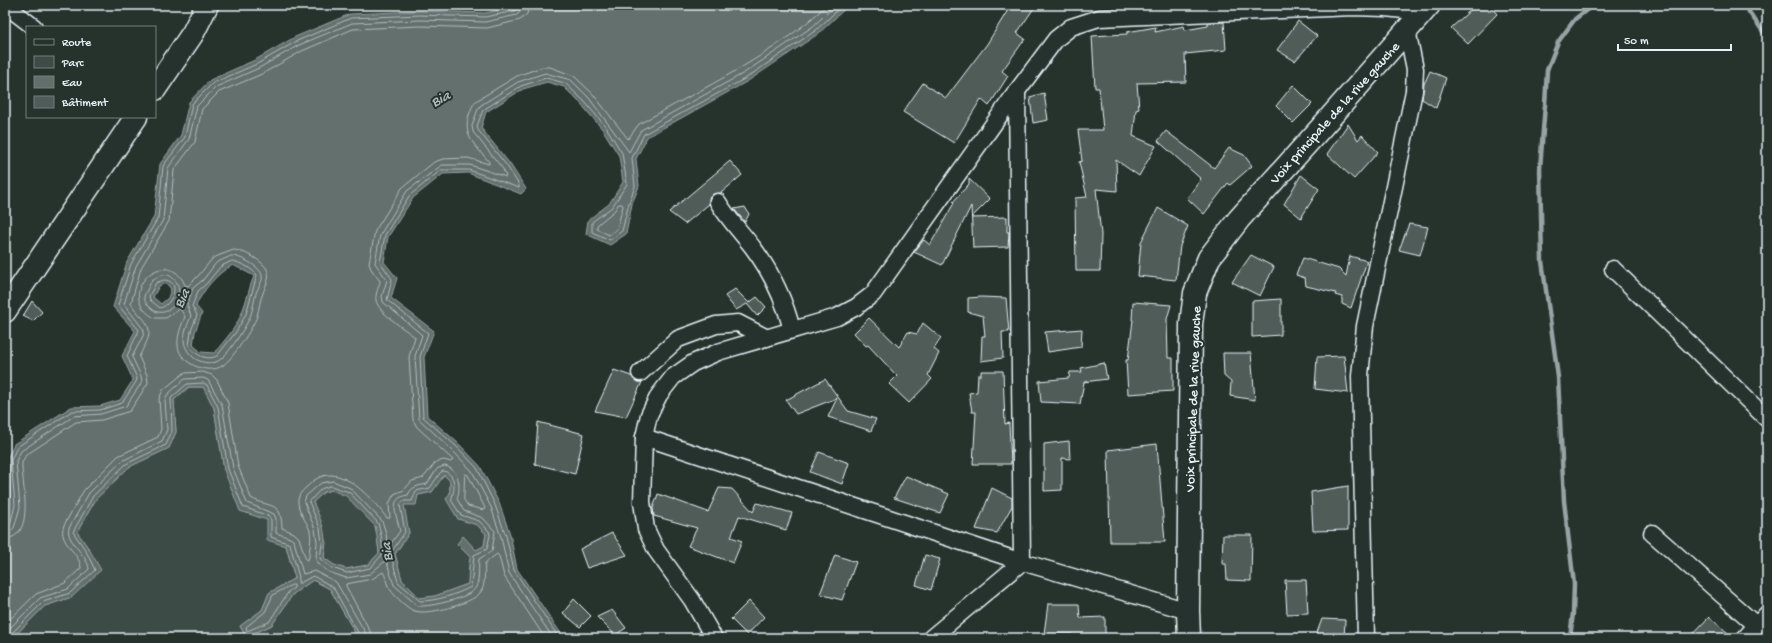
<svg xmlns="http://www.w3.org/2000/svg" width="1772" height="643" viewBox="0 0 1772 643" font-family="'Gochi Hand',sans-serif">
<rect width="100%" height="100%" fill="#26332d"/>
<filter id="ink" filterUnits="userSpaceOnUse"><feTurbulence type="fractalNoise" baseFrequency=".025" numOctaves="2"/><feDisplacementMap in="SourceGraphic" scale="8" xChannelSelector="R" yChannelSelector="G"/><feConvolveMatrix kernelMatrix="1 2 1 2 8 2 1 2 1" color-interpolation-filters="sRGB"/></filter>
<g filter="url(#ink)">
<g fill="#3e4b47" stroke="#939ea0">
<path d="M189 387H204L214 408 224 470 267 520 286 546 295 578 269 593 262 610 240 626 246 637 272 625 293 594 313 580 330 589 357 636 359 638H113L109 634 97 638H12L45 606 72 597 89 549 77 532 96 499 129 467 169 448 176 432 174 400Z"/>
<path d="M444 475 450 481V493L458 518 477 525 486 534 484 546C466 555 469 566 468 584L435 596 420 598 402 580 395 554 409 533 403 505 418 495 432 492Z"/>
<path d="M332 490 346 495 375 526 377 535 379 553 368 565 346 569 334 565 324 558 326 543 313 502 324 492Z"/>
</g>
<path fill="#636f6d" stroke="#98a3a5" fill-rule="evenodd" d="M522 5H849L818 34 748 81 647 137 636 159 639 186 632 204 626 234 610 245 586 234 588 220 609 204 623 182 619 156 603 130 581 104 564 87 547 82 523 89 486 112 481 128 510 164 526 189 521 194 468 173 443 174 413 198 388 237 384 262 397 278 391 298 434 331 424 357 427 416 458 443 480 466 499 503 510 534 517 569 564 638H359L357 636 330 589 313 580 293 594 272 625 246 637 240 626 262 610 269 593 295 578 286 546 267 540V520L240 511 224 470 214 408 203 387H188L174 400 176 432 169 448 129 467 96 499 77 532 89 549 101 570 72 597 45 606 12 638H5V532L11 505 7 459 14 444 71 407 100 406 120 400 133 380 122 356 135 331 113 307 127 262 154 217 160 164 181 135 189 102 210 80 255 60 295 37 350 14 420 11 485 13ZM233 265 254 276C249 288 247 300 242 312 237 327 225 340 214 353L201 352 193 345 195 332 202 313 196 306C202 291 218 272 233 265ZM166 283 171 289 168 298 161 304 153 297 159 286ZM444 475 450 481V493L446 499 458 519 477 525 486 534 484 546 476 550 463 536 457 544 470 557 468 584 435 596 420 598 402 580 395 554 409 533 404 505H416L418 495 432 492ZM332 490 346 496 375 526 377 535 379 553 368 565 346 569 334 565 324 558C327 532 323 525 313 502L324 492Z"/>
<g fill="none" stroke-linecap="round" stroke-linejoin="round">
<g stroke="#b3bdc0" stroke-width="1">
<path d="M619 204H622L623 206 617 229 609 235 597 229V225L614 211Z"/>
<path d="M234 250C244 251 265 261 268 272 270 280 265 286 263 293 260 300 259 309 257 316 253 328 232 360 222 366 208 375 180 364 178 346 177 336 181 326 185 317L181 310 179 309 166 318H155C111 295 167 242 185 285L188 286 199 275 213 258Z"/>
<path d="M231 256C238 255 262 267 262 276 263 282 258 287 256 293 254 301 253 309 250 317 246 326 228 356 218 361 211 365 198 362 193 357 178 343 185 332 191 316L187 305 193 288 203 280 216 263Z"/>
<path d="M232 261C240 262 253 269 257 275L246 314 236 332 217 356C207 361 194 355 189 345L191 331 197 315 192 306 198 291 207 283 220 267Z"/>
<path d="M162 275C167 274 170 275 174 279 188 294 168 322 152 309 148 305 144 302 144 296L152 280Z"/>
<path d="M164 280C182 280 173 305 160 308L150 300 149 296 156 283Z"/>
<path d="M445 466C460 470 461 487 457 499L464 511 483 518 495 531 492 551 479 559C478 567 480 579 476 587 471 598 430 607 418 606L394 585 386 560 370 574 346 578 329 572 318 564 316 560 317 542 315 529 304 502 306 496 321 483 333 481 350 488 382 521 386 533 387 543 390 545 400 531C397 516 387 498 408 495 412 486 418 486 427 484L437 469Z"/>
<path d="M444 471C457 475 455 490 451 500L461 515 479 521 489 531 490 535 487 549 474 555 471 587C455 595 437 601 420 601L398 582 391 555 392 551 405 532 400 505 403 501H412L416 491 430 488 440 473Z"/>
<path d="M465 474 468 475 485 508 484 510 468 506 464 500Z"/>
<path d="M331 486 349 492 378 523 381 535 383 554 370 568 347 573 332 568 320 559 322 543 320 528 309 502 321 489Z"/>
<path d="M5 527 10 525 15 505 11 460 17 447 72 411 100 410 122 403 136 382 137 378 127 356 139 330 118 305 131 264 158 218 163 166 185 137 192 104 213 83 257 64 297 41 351 18 420 15 485 17 515 11 518 5"/>
<path d="M5 533 10 532 14 528 20 507 16 461 21 451 74 416 101 414 126 406 142 382 141 376 132 357 143 336 144 330 124 304 136 266 163 220 168 168 189 139 197 106 216 87 259 68 299 45 352 23 420 20 485 22 517 15 521 11 523 5"/>
<path d="M5 539C37 537 21 482 22 463 23 460 25 457 26 455L76 422 102 420 130 411 148 383 147 375 139 357C146 341 156 333 142 317 138 313 133 308 131 303L141 268 169 221 174 170 195 142 202 109 219 92 262 74 302 51 353 29 420 26 487 28 520 20 527 14 529 5"/>
<path d="M292 585H294V588L289 591 269 622 247 631 246 627 265 612 273 595Z"/>
<path d="M5 624 36 594 65 583 81 568C80 552 57 543 64 525L84 490 118 456 158 437 161 429 159 399 163 390 184 373 203 372 212 375 217 380 228 403 238 466 251 498C271 509 281 500 282 528L294 533 299 538 306 560 309 558C309 549 312 540 310 531 307 521 297 511 298 500 299 492 306 488 311 483 338 458 371 498 387 518H390L389 504 394 494 404 490 412 481 423 478 436 462 444 460 451 462 453 460 417 427 413 420 409 357 415 337C405 329 378 313 376 300 375 294 379 287 380 281L371 269 369 263 375 231 402 188 434 162 443 159 468 158 489 164V162C476 145 462 137 469 115 471 110 472 105 476 101L517 76 542 67H550L574 76 593 94 628 139 639 124C703 88 773 56 827 5"/>
<path d="M5 633 40 598 68 589 89 569C88 555 65 541 69 528L89 493 122 461 162 441 167 430 165 400 167 395 185 379 203 378 208 380 222 405 233 468 247 503 274 514 276 519V533L290 538 294 541 303 574 315 571 336 582 365 632 366 638"/>
<path d="M9 638 11 634 43 602 70 593 95 570 86 551 73 532 93 496 126 464 166 445 172 431 171 398 187 384 203 383 207 385 218 407 228 469 243 507 269 516 271 520V537L290 544 299 577 298 583H300L313 576 333 587 361 638"/>
<path d="M372 638 370 631 346 586V584L372 579 383 572C386 576 386 582 388 586 392 594 405 606 412 610 424 617 471 604 480 593 486 586 484 572 485 563L497 554 499 556 504 576 545 638"/>
<path d="M553 638 509 573 501 537 491 507 472 471 452 450 419 419 415 356 422 335 383 302 382 296 387 280 375 263 380 235 407 191 442 165H470L506 177 503 169 473 132 472 126 478 109 481 105 518 82 545 73 571 80 589 98 629 152 641 130 744 73 812 27 836 5"/>
<path d="M559 638 514 570 506 536 495 505 477 468 456 446 423 417 420 357 428 333 387 300 392 279 380 262 385 235 409 196 441 170H469L519 188V185L507 166 478 130 477 126 483 110 521 86 546 78 565 83 584 101 606 127 622 153 627 184 612 207 592 222V232L610 240 622 231 629 203 635 186 632 158 644 134 746 78 815 31 843 5"/>
</g>
<g stroke="#98a3a5" stroke-width="4.5">
<path d="M1744 5 1767 37"/>
<path d="M1570 638 1573 613 1574 584 1564 501 1558 377 1542 261 1540 168 1545 105 1547 70 1558 42 1575 19 1593 5"/>
</g>
</g>
<g fill="#505c59" stroke="#e8f1f8">
<path d="M1011 5H1036L1017 33 1025 39 1002 71 1008 76 989 106 981 99 954 143 903 112 923 83 946 98 987 44Z"/>
<path d="M1476 5H1489L1497 14 1468 44 1451 28Z"/>
<path d="M1298 21 1317 36 1295 61 1277 50Z"/>
<path d="M1224 22 1226 50 1185 54 1186 82 1137 83 1139 109 1136 110 1133 136 1156 146 1139 176 1116 160 1117 191 1096 189 1101 234 1100 271H1076L1075 198 1087 197 1079 162 1082 161 1078 130H1103L1099 88H1095L1092 36 1127 34V32L1156 27 1155 32 1184 26 1185 30 1208 26V23Z"/>
<path d="M1430 71 1446 78 1436 108 1422 99 1424 84Z"/>
<path d="M1293 85 1312 104 1293 123 1276 106Z"/>
<path d="M1044 93 1048 120 1033 123 1030 97Z"/>
<path d="M1348 124 1358 140 1362 135 1378 152 1354 179 1327 154Z"/>
<path d="M1166 131 1214 168 1229 148 1244 155 1252 166 1230 185 1228 183 1204 214 1187 198 1201 179 1158 141Z"/>
<path d="M730 161 742 175 721 193 713 194 709 198V204L685 224 669 212Z"/>
<path d="M1301 175 1319 189 1301 218 1284 204Z"/>
<path d="M969 179 990 199 971 218 1007 217V232H1009L1008 247 973 248 971 206 942 265 914 252 924 240 930 245 954 203 953 202 969 184Z"/>
<path d="M745 207 749 214 745 222 734 209Z"/>
<path d="M1158 208 1188 226 1180 246 1176 280 1138 276 1141 242Z"/>
<path d="M1409 224 1428 227 1420 255 1399 250Z"/>
<path d="M1251 255 1274 267 1260 296 1232 282Z"/>
<path d="M1350 256 1367 261 1351 308 1342 304V297L1335 295 1336 293 1306 286 1305 278 1296 275 1303 258 1339 269 1346 276Z"/>
<path d="M735 289 749 303 757 297 766 307 757 316 747 304 736 310 725 296Z"/>
<path d="M981 297 1006 298 1009 332H1002L1003 358 981 361 982 336H985L983 316 968 312V298Z"/>
<path d="M1281 299V335L1252 337V301Z"/>
<path d="M32 301 42 312 33 321 23 316Z"/>
<path d="M1133 302 1171 305 1167 319 1168 358H1173V391L1128 394 1126 360H1128L1133 320H1132Z"/>
<path d="M869 318 899 347 908 332 917 334 923 323 941 338 934 349 939 353 928 375 932 379 909 403 889 384 897 376 868 345 866 346 854 333Z"/>
<path d="M1082 329 1081 347 1048 352 1045 332Z"/>
<path d="M1223 353H1251L1255 400 1230 396 1231 382 1224 376Z"/>
<path d="M1344 356 1348 393 1315 389 1317 357Z"/>
<path d="M1104 363 1107 379 1084 382 1080 404 1041 402 1039 381 1069 378 1070 372H1082L1081 368Z"/>
<path d="M614 370 631 376 637 382H642L626 417 595 411Z"/>
<path d="M981 371H1003L1005 424 1009 423 1011 464H973L976 412H972L969 393 977 392 978 375H981Z"/>
<path d="M825 379 848 411 876 419 871 431 828 417 837 398 796 414 786 400Z"/>
<path d="M538 422 584 434 575 474 535 464Z"/>
<path d="M1069 441 1070 459 1062 458V490L1044 491V444Z"/>
<path d="M1157 444 1165 542H1110L1108 450Z"/>
<path d="M819 452 849 463 842 484 810 472Z"/>
<path d="M906 476 949 494 940 513 894 498Z"/>
<path d="M1348 486V530L1313 531 1311 492Z"/>
<path d="M719 488 732 489 753 512 757 503 792 513 786 530 739 516 731 537 742 541 733 563 688 546 697 528 654 516 653 508 658 494 708 512Z"/>
<path d="M992 488 1012 498V506L997 533 976 529Z"/>
<path d="M612 533 627 555 587 568 580 549Z"/>
<path d="M1223 535H1252L1251 581 1227 580 1226 564H1222Z"/>
<path d="M835 555 856 562 842 600 820 594Z"/>
<path d="M925 555 940 559 931 590 916 585Z"/>
<path d="M1285 580H1306L1308 613 1287 614Z"/>
<path d="M574 599 591 616 580 627 563 613Z"/>
<path d="M749 601 764 617 747 635 731 619Z"/>
<path d="M1048 604H1079L1080 618 1105 617V638H1072V634H1044Z"/>
<path d="M612 610 626 628 615 635 597 617Z"/>
<path d="M1709 617 1734 638H1689Z"/>
<path d="M1322 619 1345 620 1344 638H1315Z"/>
</g>
<g fill="none" stroke-linecap="round" stroke-linejoin="round">
<g stroke="#e8f1f8" stroke-width="19">
<g id="street">
<path d="M5 5 34 27"/>
<path d="M718 202C728 219 742 233 754 249 771 272 785 302 792 330"/>
<path d="M1613 269 1767 419"/>
<path d="M640 373 678 339 716 325 738 323 767 338"/>
<path d="M644 437 1022 562 1188 611"/>
<path d="M1652 533 1756 625"/>
<path d="M714 638 692 600 656 550 646 529 642 502 644 437 649 415 659 395 673 377 693 363 718 352 837 317 856 307 873 294 1017 91 1056 39 1071 27 1099 18 1352 7 1385 8 1423 12"/>
<path d="M931 638 1022 562 1017 91"/>
<path d="M1366 638 1360 376 1365 326 1414 91 1415 69 1407 30"/>
<path d="M1745 638 1767 614"/>
</g>
</g>
<g stroke="#e8f1f8" stroke-width="25">
<g id="secondary">
<path d="M155 89 193 33 207 5"/>
<path d="M5 311 136 117"/>
<path d="M1189 638 1188 611 1191 324 1195 293 1209 258 1239 219 1320 129 1429 5"/>
</g>
</g>
<use href="#street" stroke="#26332d" stroke-width="16"/>
<use href="#secondary" stroke="#26332d" stroke-width="22"/>
</g>
</g>
<g text-anchor="middle" stroke-width="4" stroke-linejoin="round" paint-order="stroke">
<g font-size="14" fill="#e8f1f8" stroke="#26332d">
<text transform="translate(1334 112) rotate(-48)" y="5">Voix principale de la rive gauche</text>
<text transform="translate(1192 399) rotate(-88)" y="5">Voix principale de la rive gauche</text>
</g>
<g font-size="15" font-style="italic" fill="#b3bdc0" stroke="#26332d">
<text transform="translate(440 98) rotate(-27)" y="5">Bia</text>
<text transform="translate(181 298) rotate(-64)" y="5">Bia</text>
<text transform="translate(386 552) rotate(-96)" y="5">Bia</text>
</g>
</g>
<rect width="1772" height="643" fill="none" stroke="#26332d" stroke-width="20"/>
<rect x="10" y="10" width="1752" height="623" fill="none" stroke="#e8f1f8" stroke-width="1.5" filter="url(#ink)"/>
<rect x="26" y="26" width="130" height="92" fill="#26332d" stroke="#747f7e"/>
<rect x="34" y="39" width="20" height="6" fill="#26332d" stroke="#747f7e"/>
<text x="62" y="46" font-size="12" fill="#e8f1f8">Route</text>
<rect x="34" y="56" width="20" height="12" fill="#3e4b47" stroke="#747f7e"/>
<text x="62" y="66" font-size="12" fill="#e8f1f8">Parc</text>
<rect x="34" y="76" width="20" height="12" fill="#636f6d" stroke="#747f7e"/>
<text x="62" y="86" font-size="12" fill="#e8f1f8">Eau</text>
<rect x="34" y="96" width="20" height="12" fill="#505c59" stroke="#747f7e"/>
<text x="62" y="106" font-size="12" fill="#e8f1f8">Bâtiment</text>
<path d="M1618 44v6h113v-6" fill="none" stroke="#e8f1f8" stroke-width="2"/>
<text x="1624" y="44" font-size="12" fill="#e8f1f8" stroke="#26332d" stroke-width="3" paint-order="stroke">50 m</text>
</svg>
